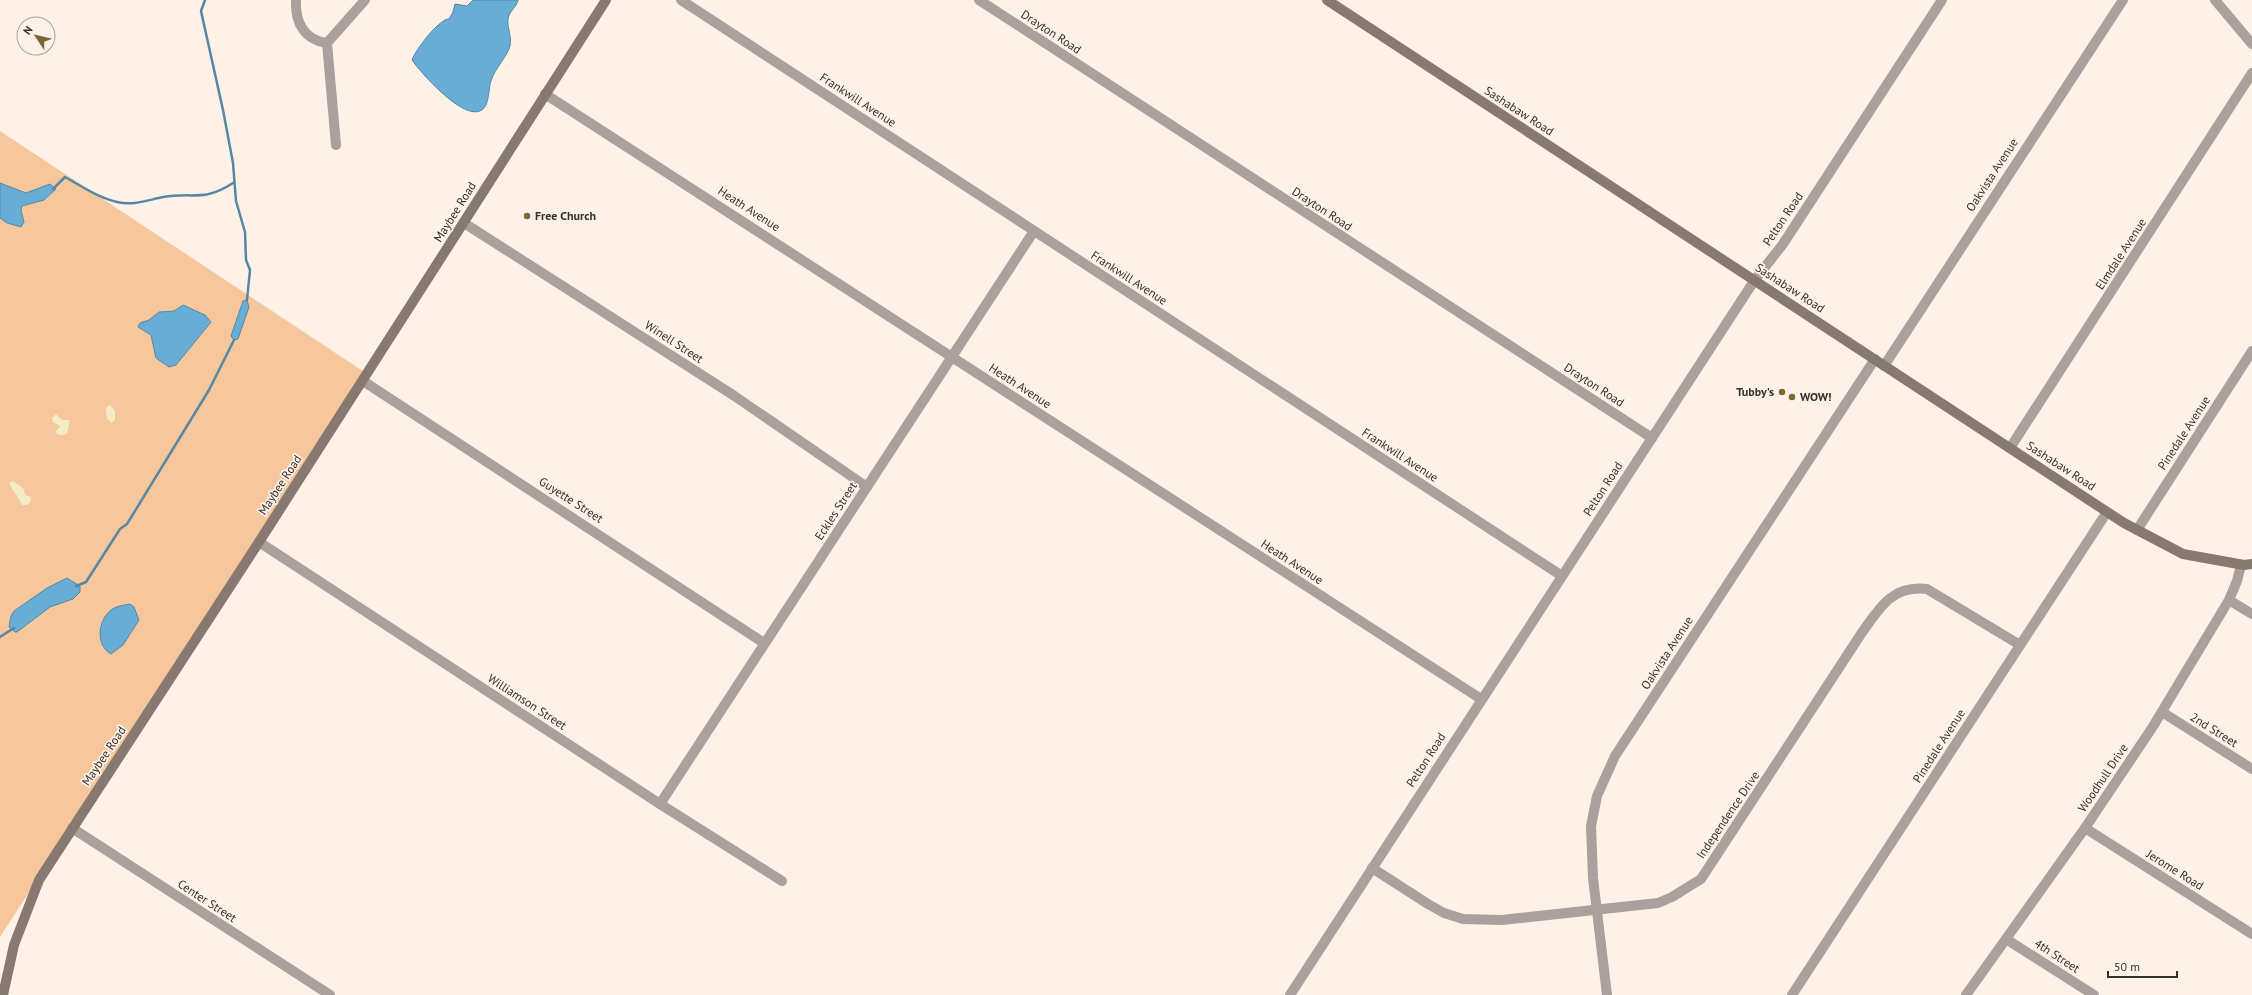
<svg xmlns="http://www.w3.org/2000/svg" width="2252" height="995" viewBox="0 0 2252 995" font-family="'PT Sans',sans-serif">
<rect width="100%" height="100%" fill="#fef2e8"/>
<path fill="#f6c79c" d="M0 131 366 373 0 937Z"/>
<g fill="#f5ebc6">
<path d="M110 405 115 411V420L111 423 107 418 106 408Z"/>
<path d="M56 414 62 420H70L67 434 60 435 55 433 60 426 53 422 52 418Z"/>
<path d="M13 481 24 489 25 495 31 497V501L27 505H22C19 497 10 487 9 483Z"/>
</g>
<g fill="#68add6" stroke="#5987a2">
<path d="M473 0H518C517 7 509 11 508 19 507 27 512 37 510 46 507 57 495 68 491 81 488 89 490 104 482 110 464 122 421 73 412 60 415 50 440 18 449 19L453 12 455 4 467 6Z"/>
<path d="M0 183 26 193 50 184 56 189 44 200 22 206 21 210 24 222 21 227 7 223 0 218Z"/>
<path d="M247 300 249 307 238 339 234 340 231 336 243 301Z"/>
<path d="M183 305 205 315 211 322 176 365 169 367 156 358 151 335 138 327 140 323 149 320 159 312 174 311Z"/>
<path d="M67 578 80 586V592L73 599 50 607 17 632H15L9 627 11 616 14 611 47 588Z"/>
<path d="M130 604 134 607 139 620 123 645 111 654C95 645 98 620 111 610 116 606 124 605 130 604Z"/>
</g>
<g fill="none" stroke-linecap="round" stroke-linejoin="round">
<g stroke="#5987a2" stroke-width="2.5">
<path d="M205 0 201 11 223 110 233 163 236 201 245 232 246 260 250 270 247 300"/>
<path d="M53 189 65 177C81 186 99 198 117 202 133 206 148 200 163 197 193 192 204 202 233 183"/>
<path d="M76 586 86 582 120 529 127 524 209 390 234 340"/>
<path d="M0 637 14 628"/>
</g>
<g stroke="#aba09b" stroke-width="10">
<path d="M296 0C295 22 304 40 327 43"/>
<path d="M681 0 1562 576"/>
<path d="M979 0 1652 438"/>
<path d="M2215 0 2252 44"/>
<path d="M545 94 1481 699"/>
<path d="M336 145 327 43 365 0"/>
<path d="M464 223 733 395 867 487"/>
<path d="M1884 366 2123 0"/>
<path d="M363 381 764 643"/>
<path d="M2010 448 2252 73"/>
<path d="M2137 530 2252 351"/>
<path d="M259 542 660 804 782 881"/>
<path d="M2229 600 2252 614"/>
<path d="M2162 712 2252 769"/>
<path d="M660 804 1034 231"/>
<path d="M72 828 330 995"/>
<path d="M2085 828 2252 934"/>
<path d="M1372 868 1428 904 1444 913 1463 919 1502 920 1658 903 1672 897 1701 879 1861 634C1879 609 1891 585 1927 589L2020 645"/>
<path d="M2006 939 2094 995"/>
<path d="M1290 995 1754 281 1783 244 1942 0"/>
<path d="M1607 995 1593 878 1591 826 1597 796 1615 756 1875 359"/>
<path d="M1792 995 2107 512"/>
<path d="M1966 995 2085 828 2152 728 2229 600 2237 581 2241 565"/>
</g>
<g stroke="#877870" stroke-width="10">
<path d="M1327 0 2124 523 2183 554 2244 565 2252 564"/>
<path d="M3 995 14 945 39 880 259 542 606 0"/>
</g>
</g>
<g fill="#7a6735" stroke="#fef2e8" stroke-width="1.5">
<circle cx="527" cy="216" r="4"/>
<circle cx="1782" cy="392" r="4"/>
<circle cx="1792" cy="397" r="4"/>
</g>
<g text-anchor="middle" stroke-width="3.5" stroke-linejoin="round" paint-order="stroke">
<g font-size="12" fill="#372f28" stroke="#fef2e8">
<text transform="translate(1051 32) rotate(33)" y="4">Drayton Road</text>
<text transform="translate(858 100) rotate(33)" y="4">Frankwill Avenue</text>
<text transform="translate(1519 111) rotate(33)" y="4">Sashabaw Road</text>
<text transform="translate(1992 175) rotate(-57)" y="4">Oakvista Avenue</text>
<text transform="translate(749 209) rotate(33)" y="4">Heath Avenue</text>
<text transform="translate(1322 209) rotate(33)" y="4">Drayton Road</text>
<text transform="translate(455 212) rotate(-58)" y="4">Maybee Road</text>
<text transform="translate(1783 219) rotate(-56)" y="4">Pelton Road</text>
<text transform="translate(2121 254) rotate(-57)" y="4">Elmdale Avenue</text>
<text transform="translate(1129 278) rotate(33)" y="4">Frankwill Avenue</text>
<text transform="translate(1790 288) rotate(33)" y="4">Sashabaw Road</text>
<text transform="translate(674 342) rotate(33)" y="4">Winell Street</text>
<text transform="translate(1594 385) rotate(33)" y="4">Drayton Road</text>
<text transform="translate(1020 386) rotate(33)" y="4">Heath Avenue</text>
<text transform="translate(2184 433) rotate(-57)" y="4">Pinedale Avenue</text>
<text transform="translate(1400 455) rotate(33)" y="4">Frankwill Avenue</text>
<text transform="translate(2061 466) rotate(33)" y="4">Sashabaw Road</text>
<text transform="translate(280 485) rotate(-57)" y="4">Maybee Road</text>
<text transform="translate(1603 489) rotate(-57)" y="4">Pelton Road</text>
<text transform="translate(571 500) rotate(33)" y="4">Guyette Street</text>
<text transform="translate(836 511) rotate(-57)" y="4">Eckles Street</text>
<text transform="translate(1292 562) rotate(33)" y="4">Heath Avenue</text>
<text transform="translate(1667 653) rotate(-57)" y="4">Oakvista Avenue</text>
<text transform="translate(527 702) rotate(33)" y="4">Williamson Street</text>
<text transform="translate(2214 730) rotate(32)" y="4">2nd Street</text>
<text transform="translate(1939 746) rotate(-57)" y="4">Pinedale Avenue</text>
<text transform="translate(104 756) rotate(-56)" y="4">Maybee Road</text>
<text transform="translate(1426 760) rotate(-57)" y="4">Pelton Road</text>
<text transform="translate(2103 778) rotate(-56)" y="4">Woodhull Drive</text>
<text transform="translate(1728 815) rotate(-56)" y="4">Independence Drive</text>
<text transform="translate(2175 870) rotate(32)" y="4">Jerome Road</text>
<text transform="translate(207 901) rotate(33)" y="4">Center Street</text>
<text transform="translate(2057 956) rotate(33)" y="4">4th Street</text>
</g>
<g font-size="12" font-weight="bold" fill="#372f28" stroke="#fef2e8" text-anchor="start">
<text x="535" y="220">Free Church</text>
<text x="1774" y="396" text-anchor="end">Tubby's</text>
<text x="1800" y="401">WOW!</text>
</g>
</g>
<g transform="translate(36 36) rotate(305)"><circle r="19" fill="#fef2e8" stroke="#aea49b"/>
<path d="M0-3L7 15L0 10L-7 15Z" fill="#7a6735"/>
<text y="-6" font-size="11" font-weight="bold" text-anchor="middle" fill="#372f28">N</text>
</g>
<path d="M2108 971v6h69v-6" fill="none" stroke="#372f28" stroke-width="2"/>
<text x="2114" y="971" font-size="12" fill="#372f28" stroke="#fef2e8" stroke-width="3" paint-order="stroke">50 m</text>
</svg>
